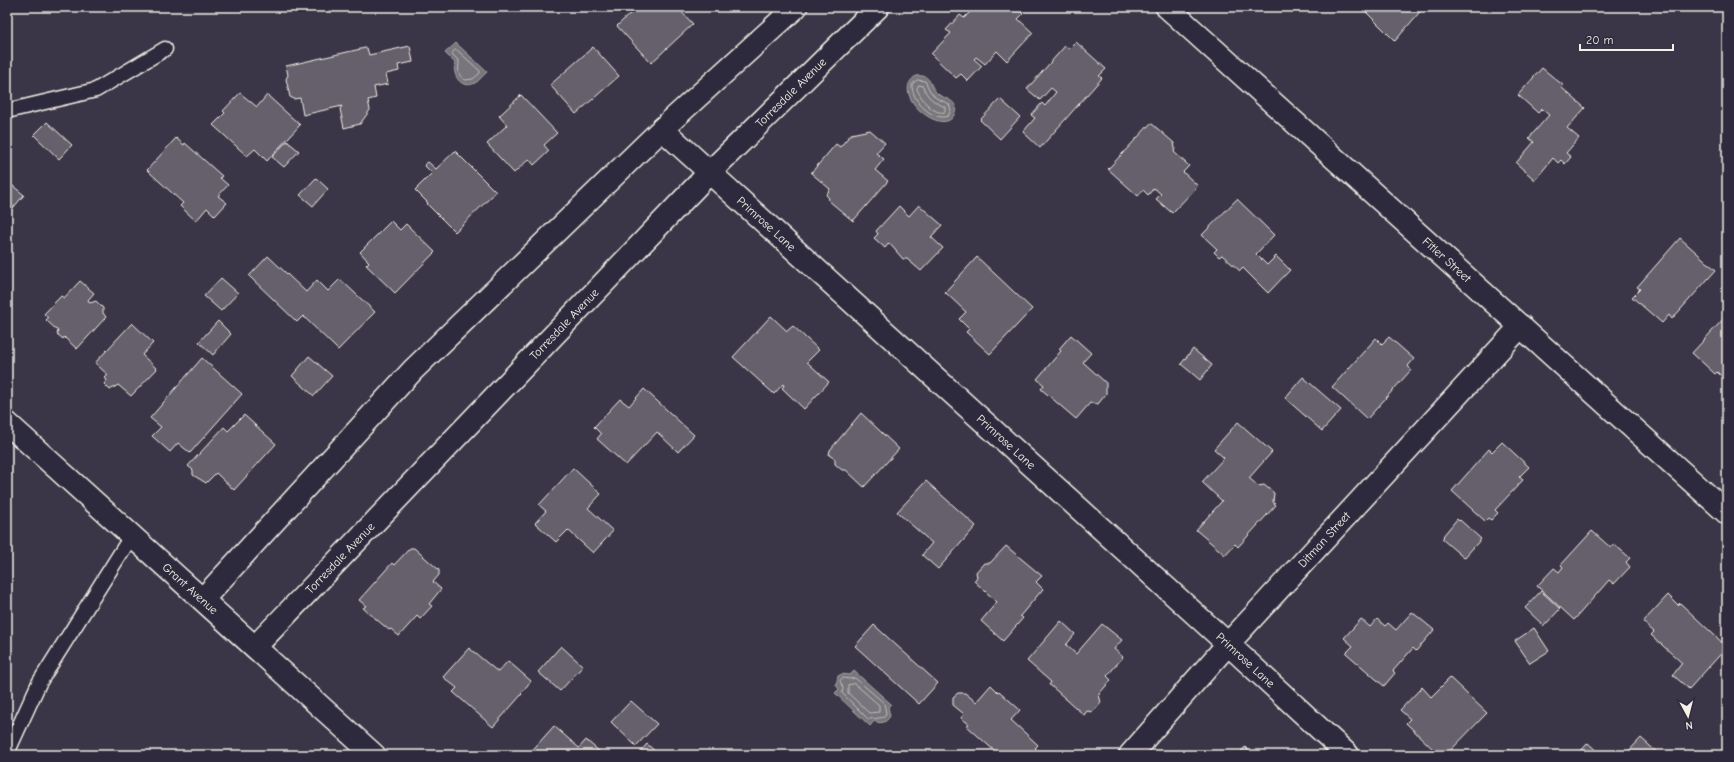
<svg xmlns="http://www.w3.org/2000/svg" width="1734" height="762" viewBox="0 0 1734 762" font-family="'Comic Neue',sans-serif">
<rect width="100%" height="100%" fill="#3b3647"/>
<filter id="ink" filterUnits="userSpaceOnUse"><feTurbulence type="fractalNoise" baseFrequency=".025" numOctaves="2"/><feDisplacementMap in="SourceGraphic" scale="8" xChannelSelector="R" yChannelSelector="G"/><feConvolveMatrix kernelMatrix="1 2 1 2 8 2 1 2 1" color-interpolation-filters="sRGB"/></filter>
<g filter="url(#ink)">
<g fill="#78747b" stroke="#aaa6a7">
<path d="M456 43 487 72C483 75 479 81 475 83 460 90 452 74 455 63L445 53Z"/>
<path d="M916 76C933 74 928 86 938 94 944 99 961 100 954 115 943 138 888 94 916 76Z"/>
<path d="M854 671 891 704 888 707 890 716C886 723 881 724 874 721L870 726 835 693 839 689 836 685 838 676 842 674 850 675Z"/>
</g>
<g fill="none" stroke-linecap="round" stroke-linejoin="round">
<g stroke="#c2bfbc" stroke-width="1">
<path d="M455 50H457L480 71V73L473 79 465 80C456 74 459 70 459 61L452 54Z"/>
<path d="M917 80 925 81 930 91 936 98 949 104 951 110 948 116C933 122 911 100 912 85Z"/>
<path d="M919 85 923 86C927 98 934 102 945 107V112C933 115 921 99 917 89Z"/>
<path d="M843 678 850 679 855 678 884 703 886 713 884 717C882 718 870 719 868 719L842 693 843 688 840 681Z"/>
<path d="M855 684 879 705V712L869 713 848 693V685Z"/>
</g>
</g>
<g fill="#65616c" stroke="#f4f1e8">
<path d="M637 7H677L693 24 651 63 617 26Z"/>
<path d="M975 7H1007L1009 9 1016 7 1023 14 1018 19 1033 33 1007 61 997 51 985 64 976 57 974 59 982 66 968 81 961 74 956 78 931 54 951 33 946 30 960 15 964 18Z"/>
<path d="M1361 7H1424L1395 41Z"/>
<path d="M1076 42 1106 69 1099 76 1102 78 1040 148 1023 132 1035 118 1031 115 1042 103 1045 106 1056 92 1051 88 1040 100 1027 89 1065 46 1069 49Z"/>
<path d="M410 46 413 62 398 65 399 71 386 74 388 84 374 87 376 98 368 100 370 110 360 124 344 128 340 109 342 106 303 115 300 98 294 99 290 97 286 79 288 75 286 66 365 48H367L369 55Z"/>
<path d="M593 47 619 76 576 114 550 85Z"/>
<path d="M1542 68 1564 86 1562 88 1585 108 1567 128 1579 138 1566 153 1571 157 1565 164 1561 160 1558 163 1553 158 1535 180 1516 163 1534 142 1529 138 1549 115 1542 109 1538 113 1518 95Z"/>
<path d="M240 93 257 107 267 95 300 125 267 161 255 149 247 156 213 125 225 113 223 111Z"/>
<path d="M521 95 557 133 544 145 549 151 534 165 529 159 514 173 487 144 507 125 499 116Z"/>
<path d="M1000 99 1020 117 1000 139 980 120Z"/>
<path d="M47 122 72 145 59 159 34 135Z"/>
<path d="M1151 123 1174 143 1175 148 1174 152 1189 166 1183 172 1198 186 1172 213 1156 199 1161 194 1154 188 1148 195 1143 190 1138 196 1108 169Z"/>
<path d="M870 130 885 143 876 153 884 159 875 170 888 181 853 221 828 200 829 198 826 195 830 189 811 173 836 144 840 147 851 134Z"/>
<path d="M176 138 184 145 185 143 222 176 220 178 228 185 218 196 227 203 215 216 207 208 196 221 180 206 183 203 147 170Z"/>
<path d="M287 141 299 151 284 167 272 157Z"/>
<path d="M455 151 496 192 455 232 427 204 428 203 415 190 432 173 424 165 428 162 436 169Z"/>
<path d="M316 178 328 189 313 206 300 195Z"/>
<path d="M7 181 24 195 7 215Z"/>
<path d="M1237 199 1274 235 1256 254 1267 265 1276 256 1290 270 1268 293 1243 268 1240 271 1222 255 1219 257 1214 252 1217 249 1202 235Z"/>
<path d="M919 205 942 225 931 237 943 248 921 271 907 259H903L889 243 885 248 874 238 878 234 876 231 899 206 909 216Z"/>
<path d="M391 221 400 230 406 224 435 252 395 293 366 265 369 262 360 252Z"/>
<path d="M1680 238 1716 270 1672 319 1669 315 1662 323 1632 297 1640 289 1637 287Z"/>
<path d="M268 256 306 292 317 280 328 291 340 279 375 312 338 350 303 316 297 322 249 276Z"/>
<path d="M977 257 1032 309 990 354 966 332 969 329 959 319 966 312 945 292Z"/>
<path d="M221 278 238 293 221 311 204 296Z"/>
<path d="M80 281 94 293 88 300 90 303 96 301 103 308V313L106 317 77 349 64 337 63 339 57 334 58 331 46 320 48 318 44 314 61 296 64 298Z"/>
<path d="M1727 315V381L1717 372 1715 374 1692 353Z"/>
<path d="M771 316 787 331 793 326 819 350 807 362 829 382 804 409 782 388 784 386 783 384 774 394 733 357Z"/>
<path d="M218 321 231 334 213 355 199 342Z"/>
<path d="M132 323 153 343 142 355 157 369 131 396 118 385 110 390 104 384 107 380 105 378 108 375 95 363Z"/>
<path d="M1071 335 1091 353 1083 362 1106 383V394L1098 404 1090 403 1076 419 1041 389 1044 385 1037 379 1061 351 1059 349Z"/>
<path d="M1389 337 1414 359 1408 366 1411 370 1367 419 1332 387 1376 338 1382 344Z"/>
<path d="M1193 349 1212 365 1200 380 1181 364Z"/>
<path d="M309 356 332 376 314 396 292 376Z"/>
<path d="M202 358 242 394 190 453 178 443 170 452 152 436 161 427 150 418Z"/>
<path d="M1303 377 1341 410 1322 431 1285 398Z"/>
<path d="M644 389 694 435 678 452 657 432 626 465 597 439 601 434 594 427 620 399 629 406Z"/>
<path d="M861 413 899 449 864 487 846 470H842L835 464V459L829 455 830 450Z"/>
<path d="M244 415 276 444 234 490 216 473 206 483 193 475V470L188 466 224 427 228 431Z"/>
<path d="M1238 422 1272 452 1249 478 1258 486 1264 485 1274 493 1273 502 1276 505 1238 547 1235 544 1225 555 1196 530 1222 501 1202 482 1224 458 1214 449Z"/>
<path d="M1502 442 1529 467 1519 477 1523 480 1495 510 1498 513 1491 520 1488 518 1485 521 1452 491 1489 449 1492 452Z"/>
<path d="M573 468 601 494 588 508 613 531 593 553 568 530 556 542 535 523 546 511 539 505Z"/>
<path d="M926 481 976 526 938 569 922 555 932 543 897 512Z"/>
<path d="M1457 519 1459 521 1460 520 1481 539 1464 558 1442 539 1444 537 1443 536Z"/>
<path d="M1592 531 1611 548 1614 544 1630 558 1626 562 1630 567 1614 584 1609 580 1574 620 1537 586 1554 568 1559 572 1563 567 1561 565Z"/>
<path d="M1006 546 1042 576 1036 582 1043 589 1020 616 1023 618 1003 641 981 621 997 602 974 581 977 577 976 572 984 563H990Z"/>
<path d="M410 548H414L439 570V575L433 582 441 589 429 604 432 606 420 619 417 616 399 636 391 629 389 630 363 608 366 606 359 600 392 563 394 565Z"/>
<path d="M1541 591 1560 609 1544 626 1525 608Z"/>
<path d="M1668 595 1678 605 1680 603 1727 647 1689 689 1673 675 1682 663 1651 635 1654 632 1643 622Z"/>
<path d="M1412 612 1434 630 1416 651 1413 648 1393 671 1395 673 1384 686 1346 653 1353 646 1344 638 1361 619 1370 627 1377 619 1385 626 1388 623 1396 630Z"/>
<path d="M1061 621 1075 634 1066 645 1076 654 1102 624 1122 640 1114 649 1123 657 1107 676 1111 680 1099 694 1101 703 1093 712 1087 711 1084 715 1050 685H1049L1051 682 1027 661Z"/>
<path d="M874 625 938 683 919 704 855 646Z"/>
<path d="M1534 628 1549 651 1530 663 1515 641Z"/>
<path d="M561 646 583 666 560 691 538 672Z"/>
<path d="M469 648 498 672 508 661 531 681 521 693 522 694 493 727 453 692 457 688 443 677Z"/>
<path d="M1450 678 1487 713 1446 755H1439L1406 723 1410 719 1400 710 1422 687 1431 697Z"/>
<path d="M991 685 998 692 999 691 1020 710 1011 720 1038 745 1035 748 1043 755H999L967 726 969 724 961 718 964 714 953 705V697L958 693H965L976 702Z"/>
<path d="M631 701 657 724 636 746 611 722Z"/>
<path d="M554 726 579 748 586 740 600 752 597 755H528Z"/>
<path d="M1641 738 1660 755H1625Z"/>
<path d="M1588 743 1601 755H1577Z"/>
<path d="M647 744 659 755H637Z"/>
<path d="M1245 747 1253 755H1238Z"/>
<path d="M1508 749 1517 755H1503Z"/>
</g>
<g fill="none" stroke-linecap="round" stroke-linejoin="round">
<g stroke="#f4f1e8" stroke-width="17">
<g id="lane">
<path d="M7 111 96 90 165 49"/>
<path d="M7 753 39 683 132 535"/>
</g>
</g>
<g stroke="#f4f1e8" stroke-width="25">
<g id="street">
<path id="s1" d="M1167 7 1727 513"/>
<path id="s2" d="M662 129 1228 644 1348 755"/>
<path d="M203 599 413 370 662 129 796 7"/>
<path id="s3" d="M255 647 710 172 878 7"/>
<path id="s4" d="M1130 755 1228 644 1521 326"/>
</g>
</g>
<g stroke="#f4f1e8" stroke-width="25">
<g id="secondary">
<path id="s5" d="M7 423 374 755"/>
</g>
</g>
<use href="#lane" stroke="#2f2a3d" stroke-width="14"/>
<use href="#street" stroke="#2f2a3d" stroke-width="22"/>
<use href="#secondary" stroke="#2f2a3d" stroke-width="22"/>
</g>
</g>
<g text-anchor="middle" stroke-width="3" stroke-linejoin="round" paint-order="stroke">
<g font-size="12" fill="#f4f1e8" stroke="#2f2a3d">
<text dy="4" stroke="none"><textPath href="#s3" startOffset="771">Torresdale Avenue</textPath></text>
<text dy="4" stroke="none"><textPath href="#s2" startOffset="141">Primrose Lane</textPath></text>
<text dy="4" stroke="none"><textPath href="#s1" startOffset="377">Fitler Street</textPath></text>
<text dy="4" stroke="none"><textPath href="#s3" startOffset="447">Torresdale Avenue</textPath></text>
<text dy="4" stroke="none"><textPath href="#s2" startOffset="465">Primrose Lane</textPath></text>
<text dy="4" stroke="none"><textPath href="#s4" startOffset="290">Ditman Street</textPath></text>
<text dy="4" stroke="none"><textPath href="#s3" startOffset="123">Torresdale Avenue</textPath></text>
<text dy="4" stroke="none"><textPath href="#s5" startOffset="247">Grant Avenue</textPath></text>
<text dy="4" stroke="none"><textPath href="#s2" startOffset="789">Primrose Lane</textPath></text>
</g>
</g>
<rect width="1734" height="762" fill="none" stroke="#2f2a3d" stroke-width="24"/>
<rect x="12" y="12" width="1710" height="738" fill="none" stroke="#f4f1e8" stroke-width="1.5" filter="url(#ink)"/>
<g transform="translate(1688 716) rotate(173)" stroke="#2f2a3d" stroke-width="3" paint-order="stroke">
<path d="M0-3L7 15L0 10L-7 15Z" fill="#f4f1e8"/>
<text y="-6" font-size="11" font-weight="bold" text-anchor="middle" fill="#f4f1e8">N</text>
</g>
<path d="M1580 44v6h93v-6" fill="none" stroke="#f4f1e8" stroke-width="2"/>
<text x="1586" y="44" font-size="12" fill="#f4f1e8" stroke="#2f2a3d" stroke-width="3" paint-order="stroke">20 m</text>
</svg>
